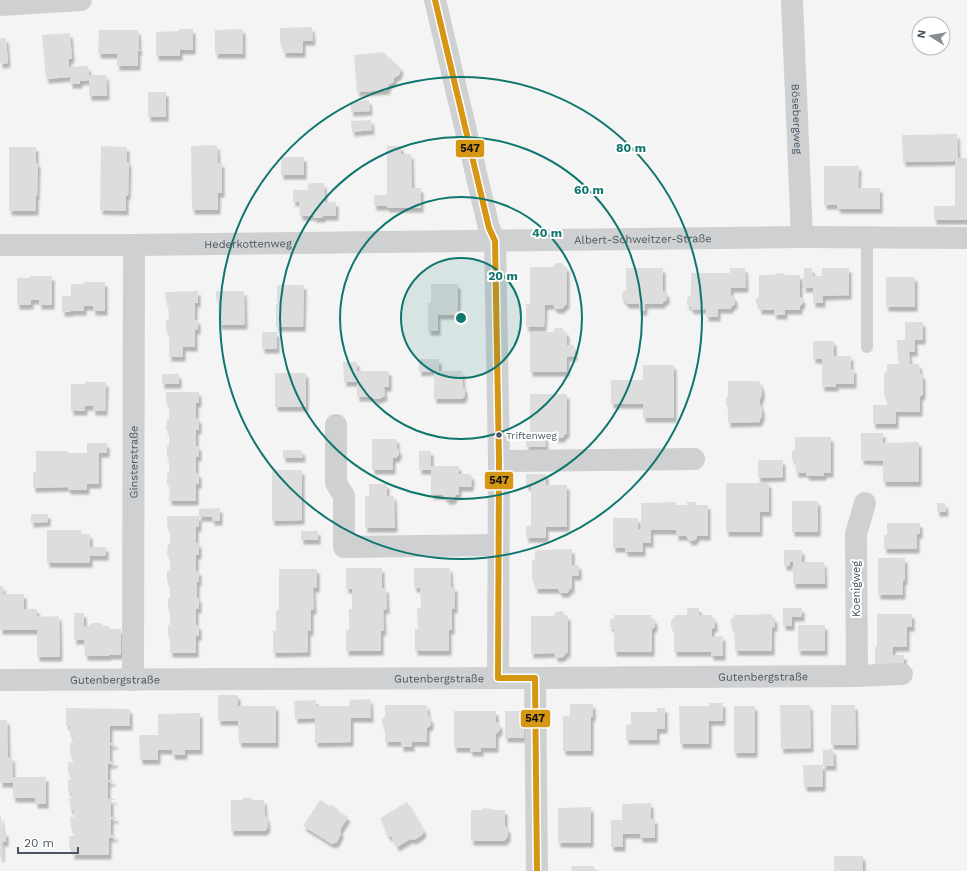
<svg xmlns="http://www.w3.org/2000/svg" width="967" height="871" viewBox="0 0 967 871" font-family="'Work Sans',sans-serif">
<defs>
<filter id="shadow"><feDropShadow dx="2.5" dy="4.5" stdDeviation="1" flood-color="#0004"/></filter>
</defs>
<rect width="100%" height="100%" fill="#f4f4f4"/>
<g fill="#ddddde" filter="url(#shadow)">
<path d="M312 27 313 41H303V53H283V43H280V28Z"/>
<path d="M179 29H193V50H180V56H156V32L179 31Z"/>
<path d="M243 29V54H215V30Z"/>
<path d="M99 30H138L139 49H140V51H138V66H117V54H98Z"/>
<path d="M70 33 72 59H69V67L88 66 89 75H106L107 96H89V80L80 81V84H70V77L46 79 42 35Z"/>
<path d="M0 38H6L8 63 0 64Z"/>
<path d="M384 52 387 57 392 59V63H395L400 67 401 70 399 75 394 78V82L389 84 387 90 357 92 354 55Z"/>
<rect x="148" y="92" width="18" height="25"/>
<path d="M369 100 370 111 351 112 350 102Z"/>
<path d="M371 120 372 130 352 132 351 121Z"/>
<path d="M957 134 958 158H967V220H934V206H955V161L903 162 902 135Z"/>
<path d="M217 145 218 163H222V193H218V210H192L191 146Z"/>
<path d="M101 146 127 147V162H129L128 196 126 195V211L100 210Z"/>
<path d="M387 146H401V154H411L412 188H421V208H387V206H374V195H387Z"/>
<path d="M9 147H36V163H38L37 196H36V211H9Z"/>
<rect x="281" y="157" width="23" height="18"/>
<path d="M824 166H859L858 188H880V209H838L837 205H824Z"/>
<path d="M308 183H324L325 202H336V216H323V218H313L314 216H300L299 202H293V190H308Z"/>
<path d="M555 263H562L565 267H567V305H565L562 309H555L553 305H545L544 327H526V304H530V267H553Z"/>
<path d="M626 268H663V291L667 293V300L663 302V304H645V311H639V304H626V302L622 299V293L626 290Z"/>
<path d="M730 268H745L746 288H731V295L735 298V304L731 307V309H718V317H706V309L691 310V307L687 305V298L691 295V273H730Z"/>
<path d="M804 268H812L813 281V276H822V268H849V295L823 296V303H813V288H803Z"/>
<path d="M777 273H782L785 275H800V297L803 299V303L800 306V310H785V315H774V310H759V305L756 303V299L759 296V275H774Z"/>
<path d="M30 276H52V305H39V300H31V305H17V278H30Z"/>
<rect x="886" y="277" width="29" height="30"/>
<path d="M84 282H105V311H93V306H84V311H70L71 312H62V296H71V284H84Z"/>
<path d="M431 284H458V315H438V331H428V303H431Z"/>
<path d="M277 285H304L303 327H276V304H277Z"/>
<path d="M198 291V303H195V320H198V330H195V347H183V357H169V330L166 331V320H169L168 303H166L165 292Z"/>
<path d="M216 291H244L245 325H219L218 299H216Z"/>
<path d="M905 322H923V340H915V352H909L910 364H919L920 373 923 376V394L920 397V412H896V424H873V405H887V398L884 395V374L887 371V364H900V361H898L897 340H905Z"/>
<path d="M555 328H562L565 332H567V345H574L575 356 567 357V372H530V332H553Z"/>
<rect x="262" y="332" width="15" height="17"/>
<path d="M813 341H834V356H851V369H854V384H836V387H822V359H813Z"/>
<path d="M419 359H439V371H462L463 387 465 389V396L463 398V399H434V371L419 372Z"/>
<path d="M343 362H357V371H389V387H384L385 397H382L380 399H374L372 397H357V382H344Z"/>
<path d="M643 365H674V418H643V404H611V380H643Z"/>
<rect x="275" y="373" width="31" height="34"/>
<rect x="162" y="374" width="17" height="10"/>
<path d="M728 381H759L762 388V395L760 399V404L762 409V416L760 420V422L728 423V407L726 405V398L728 396Z"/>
<path d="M85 382H106L105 411H93V406H85V411H71V384H85Z"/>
<path d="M166 392H199V403H196V418L199 419V430H196V446H199V457H196V473H199V484H196V501H169L170 484H167V473H169V457H167V446H169V430H166L167 419H169V403H166Z"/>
<path d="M530 394H567V434H565L562 438H556L553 434H545L546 447H526V434H530Z"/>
<path d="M861 433H883V443L919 442V482H883V461L861 460Z"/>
<path d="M795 437H831V473H824V476H807L806 473H796L795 460H792V450H795Z"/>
<path d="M372 439H397V448L399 450V455L397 457V458H393V470H372Z"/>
<path d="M87 443H107V453H99V484H87V490H68V487L33 488V472H36V451H68V453H87Z"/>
<path d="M283 450H302L303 458H283Z"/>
<path d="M419 451H431V466H459V474H469L472 476 471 487H459V495H456L453 500H447L443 495H431V470H419Z"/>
<path d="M758 460H783V477L758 478Z"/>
<path d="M272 470H302V520L272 521Z"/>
<path d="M526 474H546V485H567V527H546V538H526V526H531V486H526Z"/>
<path d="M726 483H769V512H760V532H726Z"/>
<path d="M369 484H387V496H394L395 528H365V496H369Z"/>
<rect x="792" y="501" width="26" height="31"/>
<path d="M676 502V505H687V502H696V505H708V536H697L696 539 693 541H690L686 536H676V530H651V543H643V552H625V548H613V518H638V529H641V503Z"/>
<path d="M937 503H945L946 512H937Z"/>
<path d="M220 508V521H212V517H199V527H196V543H199V555H196V571H199V582H197V598H199V609H196V625H199V636H196V653H170V636H168V625H170V609H168V598H170V582H167V571H170V555H167L168 544H170V527H167V516H199V509Z"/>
<path d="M31 514H48V522L31 523Z"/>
<path d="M887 523H920V534H917V549H884V535H887Z"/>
<path d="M47 530H81V534H90V547H106V556H90V563H47Z"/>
<rect x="301" y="531" width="17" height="9"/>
<path d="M572 549V565H579V576H572V589H570L567 593H560L558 589H535V583L532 579V561L535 559V550Z"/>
<path d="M784 550H802V562H824L825 584H793V562H790V566H784Z"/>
<path d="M878 558H905V580L903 581V595H878Z"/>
<path d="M346 568H382V588H386L387 609 383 610 384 631H381V651H346V630H349V609H352V589H346Z"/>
<path d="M414 568H450L451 587H455V609H452V630H449V651H415V629H418L417 608H421L420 588H414Z"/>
<path d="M279 569H317V588H313L314 610H311V631H308V652L273 653V631H276V610H279Z"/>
<path d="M0 586H3V594H24V609H37V617L59 616 60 657H37V630H0Z"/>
<path d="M687 608H699V615H712V617L715 620V627L712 629V637L723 636V656H711V652H674V629L671 627V620L674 618V615H687Z"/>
<path d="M783 608H802V617H792V626H783Z"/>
<path d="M563 611 565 616H568V653H566L563 657 556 658 554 653 531 654V616H553L556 612Z"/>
<path d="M74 613H84V626H89L92 623H101L104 626H109V629H121V655H109V656H85L84 640H74Z"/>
<path d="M772 614V617L775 619V626L772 628V651H735L734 629 731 626V619L734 617V615Z"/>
<path d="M877 614H912V627H907V647H893V655H904V664H875V647H877Z"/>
<path d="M614 615H652L651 618 655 620V627L652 629V652H614V629L610 627V620L614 618Z"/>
<rect x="798" y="625" width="27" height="26"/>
<path d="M218 695H238V706H276V743H239L238 721H218Z"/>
<path d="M370 699 371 718H351V742L315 743V718L295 719 294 701 316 700V706H349L350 700Z"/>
<path d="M709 703H723V721H709V744H680L679 706H709Z"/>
<path d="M570 704H593V717H591V751H563V716H570Z"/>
<path d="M385 705H427L428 716 431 719V725L427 728V742H412V747H401V742H385V728L382 724V719L385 716Z"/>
<path d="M780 705H810L811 748 781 749Z"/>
<path d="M831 705H855L856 745H831Z"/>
<rect x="734" y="706" width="21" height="47"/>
<path d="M66 708 130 709V726H110V743H115V745H110V762L115 761V763L113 764H108V780H113V782H108V799H115V800H111V817H116V819H111V835L116 836V837L109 838V855H72V847H69V836H74V829H71L70 817H74V810H70V801H68V799H71V792H68V780H71V773H68V762H73V755H70V743H73V737H70V725L66 726Z"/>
<path d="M657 708H665V729H657V740H626V725L631 724V712H657Z"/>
<path d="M454 711H496V722L500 725V730L496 734V748H481V752H470V748H454Z"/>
<rect x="505" y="711" width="19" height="27"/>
<path d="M200 713V750H185V755H172V750H158V760H140L139 735H158V714Z"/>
<path d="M0 720H7L8 757H12L13 777H46V804H35V798H13V783H0Z"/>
<path d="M833 749 834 766H823V787H804L803 765H823V750Z"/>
<path d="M243 798H253L252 800H264L265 815 267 818 268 827 265 831H231V800H243Z"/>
<path d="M320 800 330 806 331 804 339 810 338 811 348 817 340 830 341 834 337 842 332 844 303 826Z"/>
<path d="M407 802 424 831 422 835 414 840 410 839 397 847 391 836 389 837 384 829 386 828 380 818Z"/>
<path d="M651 803V819H655V838H640V834H623V847H611V820H622V804Z"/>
<path d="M591 807V843H558V808Z"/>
<path d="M483 808 493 809V810H505V826L508 829V837L505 840V841H471V810H483Z"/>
<path d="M0 816H1L2 832H6V842H2V857L0 858Z"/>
<rect x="834" y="856" width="29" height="15"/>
<path d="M571 866H594V871H572Z"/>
</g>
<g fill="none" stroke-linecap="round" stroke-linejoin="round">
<path stroke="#ced0d2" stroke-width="12" d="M867 347V237"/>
<g stroke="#ced0d2" stroke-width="22">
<path d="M435 0 489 228 495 241 499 461 498 678"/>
<path id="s1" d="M792 0 802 237"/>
<path d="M0 5 81 0"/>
<path id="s2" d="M0 245H134L802 237 967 238"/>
<path d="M336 425V483L344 496V547L498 545"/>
<path d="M499 461 694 459"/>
<path d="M857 676 856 534 865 503"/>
<path d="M535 678 537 871"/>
<path id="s3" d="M0 680 535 678 857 676 902 674"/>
<path id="s4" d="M133 680 134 245"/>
</g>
<g stroke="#fff" stroke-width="9">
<path id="bus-1" d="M435 0 489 228 495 241 499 461 498 678H535L537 871"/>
</g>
<use href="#bus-1" stroke="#d49613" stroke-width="6"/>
</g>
<circle cx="461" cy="318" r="60" fill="#0f766e" fill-opacity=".12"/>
<g fill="none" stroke="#0f766e" stroke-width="2">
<circle cx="461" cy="318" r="60"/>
<circle cx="461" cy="318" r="121"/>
<circle cx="461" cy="318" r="181"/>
<circle cx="461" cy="318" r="241"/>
</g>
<circle fill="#4a5661" stroke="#fff" stroke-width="1.5" cx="499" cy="435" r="3.5"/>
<g text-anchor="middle" stroke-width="4" stroke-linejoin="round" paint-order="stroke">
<g font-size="10" fill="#4a5661" stroke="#fff" text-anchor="start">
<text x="506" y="439">Triftenweg</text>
</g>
<g font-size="11" fill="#4a5661" stroke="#fff">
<text dy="4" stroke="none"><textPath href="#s1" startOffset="119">Bösebergweg</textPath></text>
<text dy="4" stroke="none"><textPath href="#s2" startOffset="643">Albert-Schweitzer-Straße</textPath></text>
<text dy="4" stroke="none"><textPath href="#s2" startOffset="248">Hederkottenweg</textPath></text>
<text dy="4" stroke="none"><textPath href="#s4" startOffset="218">Ginsterstraße</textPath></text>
<text transform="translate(856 589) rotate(-90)" y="4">Koenigweg</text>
<text dy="4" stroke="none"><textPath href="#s3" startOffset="763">Gutenbergstraße</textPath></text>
<text dy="4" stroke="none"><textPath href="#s3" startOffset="439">Gutenbergstraße</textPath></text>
<text dy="4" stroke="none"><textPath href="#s3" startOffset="115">Gutenbergstraße</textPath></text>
</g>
</g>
<circle cx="461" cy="318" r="6" fill="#0f766e" stroke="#fff" stroke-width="2"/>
<g font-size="12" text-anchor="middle" font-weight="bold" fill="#0f766e" stroke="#fff" stroke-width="4" stroke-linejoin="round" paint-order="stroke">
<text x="631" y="152">80 m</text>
<text x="589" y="194">60 m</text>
<text x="547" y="237">40 m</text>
<text x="503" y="280">20 m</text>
</g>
<g stroke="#fff" stroke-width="1.5">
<rect x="455" y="139" width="30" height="19" rx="4" fill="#d49613"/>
<rect x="484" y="471" width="30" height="19" rx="4" fill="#d49613"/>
<rect x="520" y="709" width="31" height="19" rx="4" fill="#d49613"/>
</g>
<g font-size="11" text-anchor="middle" font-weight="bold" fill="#111">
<text x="470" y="152">547</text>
<text x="499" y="484">547</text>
<text x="535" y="722">547</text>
</g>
<g transform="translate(931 36) rotate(281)"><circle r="19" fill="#ffffff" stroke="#b7bbc0"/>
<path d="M0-3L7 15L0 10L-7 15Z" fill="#868d94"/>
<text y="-6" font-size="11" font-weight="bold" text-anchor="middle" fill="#4a5661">N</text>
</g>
<path d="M18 847v6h60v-6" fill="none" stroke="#4a5661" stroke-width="2"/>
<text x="24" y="847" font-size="12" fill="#4a5661" stroke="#ffffff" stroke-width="3" paint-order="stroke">20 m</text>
</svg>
